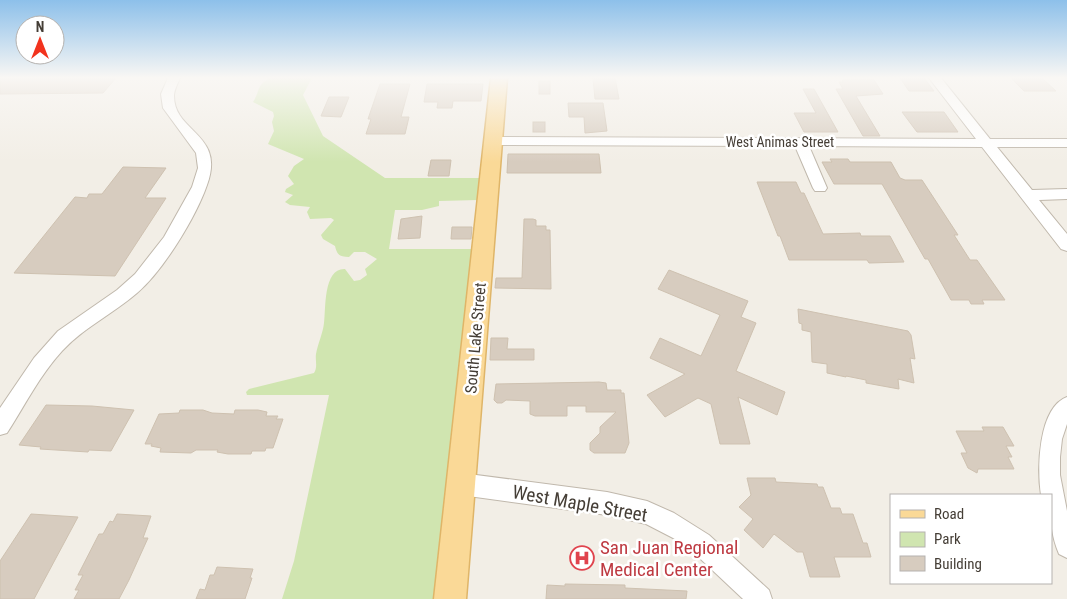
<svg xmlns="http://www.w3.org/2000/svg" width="1067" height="599" viewBox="0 0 1067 599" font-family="'Roboto Condensed',sans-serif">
<rect width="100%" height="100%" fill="#f2eee6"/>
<path fill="#d0e5b0" d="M271 78H312L303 95 323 136 385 178H481L478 200 439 201V206L422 210H395L389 249H473L437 599H282L294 561 329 395H247L246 392 249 389 314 373C318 367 315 360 316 354 318 343 323 333 324 323 326 309 323 268 345 269L354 281 360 280 367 275 365 269 377 259 365 252H354L349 257C340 257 337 255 335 246L323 239 321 235 334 220 331 218 310 219 307 212 310 207 290 205 285 202 293 195 285 192 286 189 294 184 288 176 294 166 304 159 268 144 274 131 272 122 274 116 273 112 253 102C261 90 256 84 271 78Z"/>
<g fill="#d7ccbf" stroke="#cec1b0">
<path d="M0 78H116L103 93 0 94Z"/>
<path d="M593 78H615L619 99H595Z"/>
<path d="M900 78H924L934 91H909Z"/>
<path d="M1011 78H1042L1056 91H1024Z"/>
<path d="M842 80H874L883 94 856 96 880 136H863L836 89H843L839 82H843Z"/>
<rect x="539" y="81" width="11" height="13"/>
<path d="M380 84H410L401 117H409L405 134H366L371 119H368Z"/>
<path d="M427 84H483L481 101H453L452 108H437L438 102H424Z"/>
<path d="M803 89H814L838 132H804L794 113H816Z"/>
<path d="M329 97H349L341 117 321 116Z"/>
<path d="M568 103H603L607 131 585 133 584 117H569Z"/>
<path d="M902 112H944L958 132H917Z"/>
<rect x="533" y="122" width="12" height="10"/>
<path d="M508 154H599L601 173H507Z"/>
<path d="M830 159H848L850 162H891L900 178 905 180H922L958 235H954L970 260H977L1005 300H982L984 304H971L969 300H951L928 259H925L882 184H834L822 162H832Z"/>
<path d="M431 160H451L449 176H428Z"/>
<path d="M123 167 166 168 145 198H166L115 276 14 273 75 197 87 198 89 194H102Z"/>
<path d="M757 182H796L801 193H804L823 234 860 233 861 236H890L904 262 869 263 867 260H789L780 236H778Z"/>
<path d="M422 216 420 238 398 239 401 219Z"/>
<path d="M524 219H533L536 220V226H546V230H550L551 289 495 288 496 278H522Z"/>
<path d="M452 227H472L471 239H451Z"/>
<path d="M669 270 748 301 741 317 756 323 736 371 785 392 777 415 738 397 750 444H720L711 404 698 398 665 417 647 395 685 374 650 358 660 338 701 356 720 315 658 289Z"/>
<path d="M798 309 908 331 911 335 915 359 910 358 914 383 898 379 899 389 866 383V380L846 376V377L827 373V364L812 362 811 332 802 330V324L799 323Z"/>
<path d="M491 338H508L507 349H534V360H490Z"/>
<path d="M599 382 606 383 607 390H621V393H624L629 443 625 453H594L590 450V443L600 433V427L616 412H586V406H567V416H535L530 414V401L506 400 502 403H497L494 400 496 384Z"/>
<path d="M46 405 92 406 134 410 111 451 89 450 88 452 40 449 41 447 19 445Z"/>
<path d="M180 410H203L212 413 234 414 235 410H258L267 412 266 416H278L276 419H283L273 448H266L265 451H252L251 454H228L217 452 218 450H196L191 453 160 452 161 448 151 446 152 444H145L159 414 179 413Z"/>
<path d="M982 427H1003L1014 446H1006L1012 457H1008L1014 469H978L977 473 968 468 961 453H967L956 431H984Z"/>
<path d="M747 478H775L776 482 817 484 818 487H823L831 508H840L842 514H853L863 543H867L871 557H834L840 577H810L803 552H797L774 534 763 548 744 530 753 519 739 507 751 495Z"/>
<path d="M31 514 78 517 34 599H0V561Z"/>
<path d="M117 514 151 516 143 538H148L129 580 119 599H74L79 590H75L83 575H78L99 534H103L110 521 113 522Z"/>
<path d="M217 567 253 569 250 578H252L245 599H196L200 589 205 590 210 575H214Z"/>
<path d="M565 584 625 585V588L687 591 686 599H546L547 585 565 586Z"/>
</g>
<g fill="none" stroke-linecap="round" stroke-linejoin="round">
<g stroke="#c0b8ac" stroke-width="2">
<g id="minor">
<path d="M168 78H180C178 83 174 90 174 96 174 133 226 133 207 185 196 217 163 271 137 293 113 314 84 327 62 351 40 375 25 405 7 433L0 435V408L34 358 58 331 117 290 135 274 164 237 192 187 198 168 196 153 163 108 161 94Z"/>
<path d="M929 78H941L990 139H1067V147H997L1032 190 1067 189V199L1039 200 1067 234V251L1061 249 982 147 809 146 827 188 825 191H815L813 188 795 146 493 145 486 141 493 137 976 139Z"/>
<path d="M1067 397V424L1062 439 1060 457V475L1067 511V558L1059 554C1050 533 1051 518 1051 495H1041C1037 469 1038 408 1067 397Z"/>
<path d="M461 473 607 492 647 501 674 513 709 535 769 590 772 599H743L692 551 675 539 646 524 607 515 461 495 453 492 450 484 453 476Z"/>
</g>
</g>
<g stroke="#dfb568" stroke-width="3">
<path id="major" d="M491 78H507L466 599H434Z"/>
</g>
<use href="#minor" fill="#fff" fill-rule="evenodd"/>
<use href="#major" fill="#fad997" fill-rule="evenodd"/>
</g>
<linearGradient id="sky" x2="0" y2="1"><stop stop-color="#8dc0ea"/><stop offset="0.48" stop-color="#f9f7f4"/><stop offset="1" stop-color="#f9f7f4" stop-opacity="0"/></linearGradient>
<rect width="1067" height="162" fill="url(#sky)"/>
<defs>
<g id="hospital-ring" transform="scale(1.25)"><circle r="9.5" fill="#fff" stroke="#e0444e" stroke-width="1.5"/><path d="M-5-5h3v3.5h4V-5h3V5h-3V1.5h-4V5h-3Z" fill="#e0444e"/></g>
</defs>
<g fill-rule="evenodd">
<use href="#hospital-ring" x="582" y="558"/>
</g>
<g text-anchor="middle" stroke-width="5" stroke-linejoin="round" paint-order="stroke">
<g font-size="14" fill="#453e36" stroke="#fff">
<text x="780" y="147">West Animas Street</text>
</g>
<g font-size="16" fill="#453e36" stroke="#fff">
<text transform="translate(475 338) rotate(-85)" y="6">South Lake Street</text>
</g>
<g font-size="19" fill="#453e36" stroke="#fff">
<text transform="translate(580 503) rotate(10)" y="7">West Maple Street</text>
</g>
<g font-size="19" fill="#be3a42" stroke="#fff" text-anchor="start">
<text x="600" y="554">San Juan Regional<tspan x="600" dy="22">Medical Center</tspan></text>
</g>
</g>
<rect x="890" y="494" width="162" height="90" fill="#ffffff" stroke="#b5b2af"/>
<rect x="900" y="510" width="25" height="8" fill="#fad997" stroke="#b5b2af"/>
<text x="934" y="519" font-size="15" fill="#453e36">Road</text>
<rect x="900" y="532" width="25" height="15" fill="#d0e5b0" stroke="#b5b2af"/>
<text x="934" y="544" font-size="15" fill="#453e36">Park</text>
<rect x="900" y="556" width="25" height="15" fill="#d7ccbf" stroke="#b5b2af"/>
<text x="934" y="569" font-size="15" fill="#453e36">Building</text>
<g transform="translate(40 40)"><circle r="24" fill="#ffffff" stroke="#b5b2af"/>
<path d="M0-4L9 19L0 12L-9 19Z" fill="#f2331e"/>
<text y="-8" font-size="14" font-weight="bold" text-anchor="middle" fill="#453e36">N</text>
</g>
</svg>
